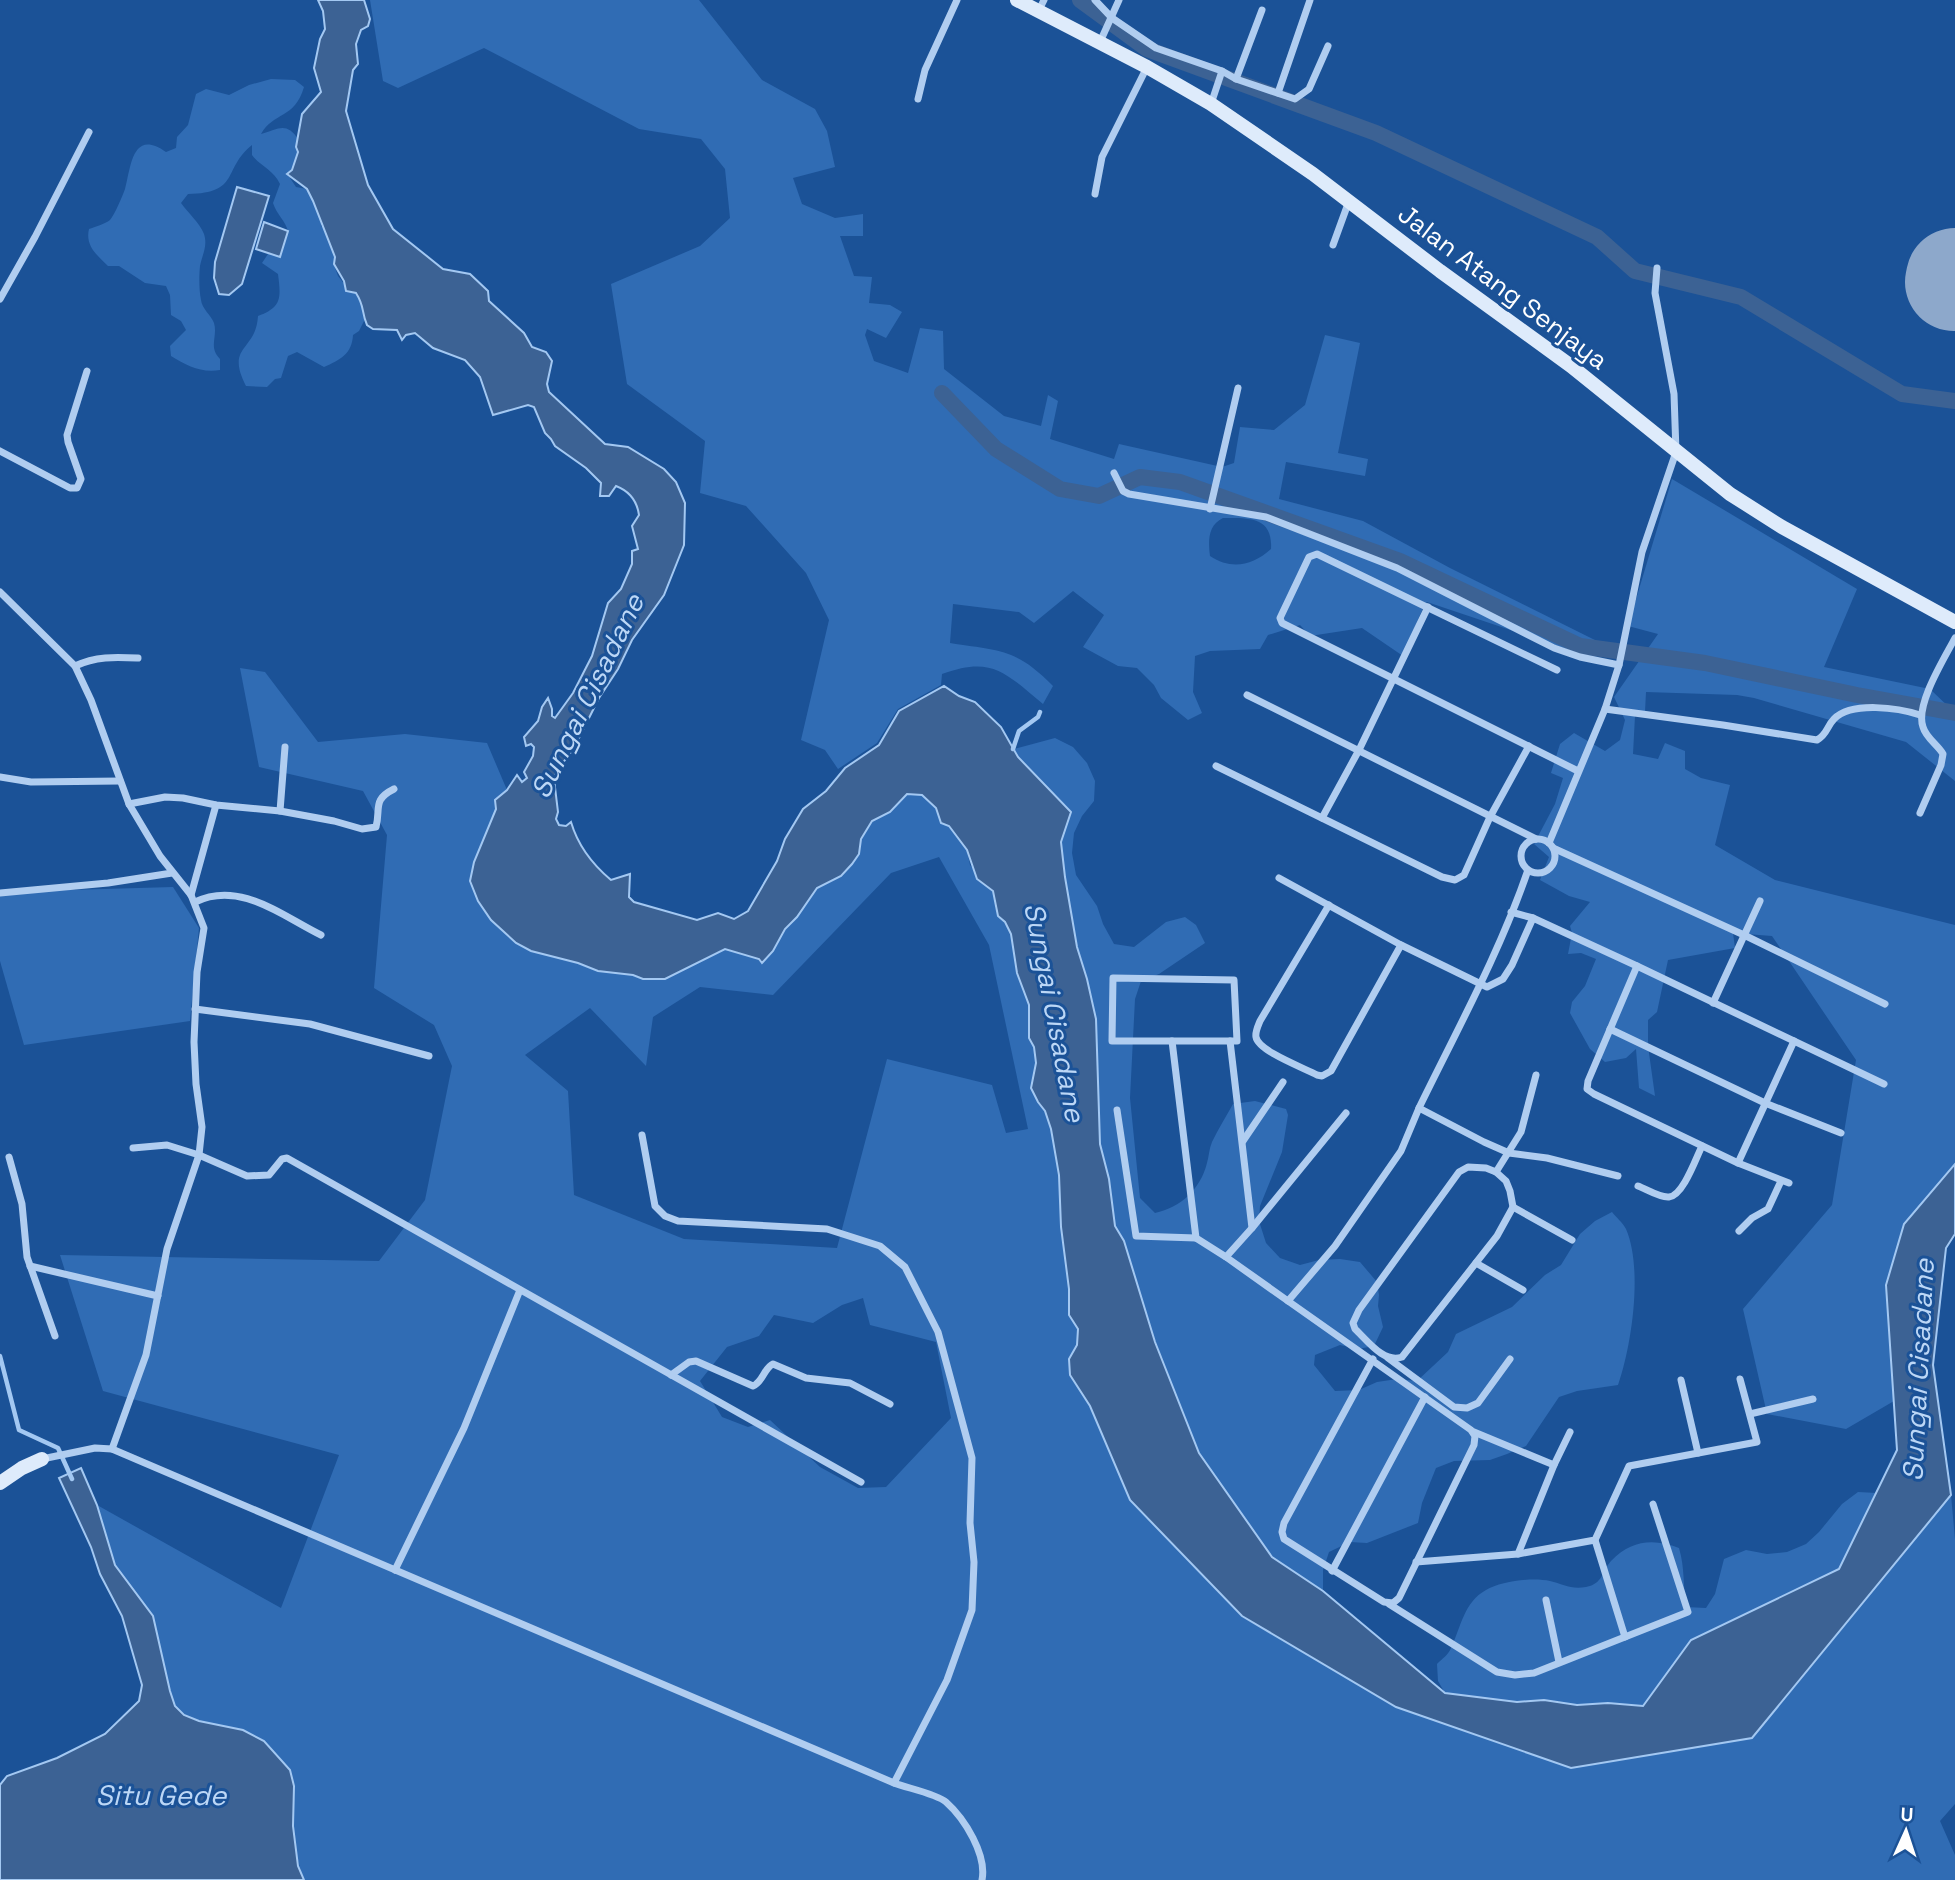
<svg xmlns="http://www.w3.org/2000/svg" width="1955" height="1880" viewBox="0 0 1955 1880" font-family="'Space Grotesk',sans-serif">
<rect width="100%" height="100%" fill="#1b5297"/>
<g fill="#306cb4" fill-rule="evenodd">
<path d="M370 0H699L762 80 815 109 827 131 835 167 793 178 802 204 835 218 863 214V236H840L854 276 872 277 869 303 890 305 902 312 886 338 867 329 865 335 874 361 908 373 920 328 943 331 944 369 1004 416 1041 426 1048 395 1058 401 1050 439 1114 459 1119 444 1222 467 1234 463 1240 427 1274 430 1305 405 1325 335 1360 343 1338 453 1368 459 1365 476 1286 462 1279 499 1363 521 1450 568 1621 653 1585 655 1427 602C1416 619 1413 638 1403 656L1362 628 1310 636 1300 625 1268 635 1260 649 1210 651 1195 656 1193 692 1202 713 1188 720 1161 698 1154 685 1137 668 1118 666 1083 647 1104 615 1073 591 1034 623 1019 612 953 604 950 643C1000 651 1016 648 1053 686L1043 704C1006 674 993 655 942 674L941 685 898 709 877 743 838 769 825 750 801 740 829 620 806 573 746 506 700 493 705 441 627 384 611 284 700 246 730 218 725 169 701 139 639 129 484 48 398 88 383 81ZM1223 518C1248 518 1273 516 1271 549 1252 566 1231 570 1210 556 1208 541 1208 525 1223 518Z"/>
<path d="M271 79 295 80 304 87C295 119 273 112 261 134 279 129 286 121 299 140L296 147 298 152 290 178 296 187 307 189C313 200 323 213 321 226L331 233 337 254 334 265 338 276 346 286 356 293 369 311 359 331 353 335C352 354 340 360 324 367L297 352 288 356 281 378 275 379 267 387 246 386C225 345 256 352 258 316 282 307 281 298 278 274L262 263 268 254 279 250 288 231C285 220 277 215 273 203L280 184C273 169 261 167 252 155V145C222 169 241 193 188 194L181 203C188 213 200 223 204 234 208 246 202 255 200 266 199 276 199 290 201 300 202 309 211 315 214 323 218 337 208 347 220 359V370C201 373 187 366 171 356L170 346 186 330 181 321 171 315 170 295 166 286 145 283 119 266H108C97 255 85 246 89 229 95 227 105 224 110 220 115 214 122 197 125 189 131 167 132 128 166 152L176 148 177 137 188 125 196 94 206 89 229 95 249 85Z"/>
<path d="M1672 479 1857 589 1824 667 1930 689 1955 713V781L1906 742 1754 698 1737 695 1646 692 1645 712 1635 716 1633 754 1658 759 1665 743 1685 751V769L1701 778 1730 785 1715 845 1775 880 1955 925V1164L1904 1224 1886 1285 1894 1401 1846 1429 1767 1414 1743 1309 1832 1205 1856 1060 1772 936 1733 933 1735 948 1668 960 1657 1012 1648 1020V1046L1655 1096 1639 1088 1636 1049 1626 1058 1605 1062 1590 1049 1570 1013 1572 1002 1585 986 1596 959 1581 953 1568 954 1572 933 1570 926 1590 902 1569 896 1540 880 1549 857 1534 844 1555 804 1563 778 1551 773 1560 744 1574 733 1605 751 1620 740 1625 720 1614 697 1658 634 1628 626Z"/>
<path d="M240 668 265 672 318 742 405 734 487 743 507 790 495 800 516 943 531 951 578 963 598 971 633 975 643 979H665L725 949 759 959 762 963 785 928 797 917 817 888 841 876 859 854 861 839 872 821 890 812 907 794 922 795 936 808 941 823 949 826 967 850 970 865 993 891 996 909 1011 934 1017 973 1029 1005V1038L1034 1047 1036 1063 1031 1088 1038 1102 1045 1111 1051 1129 1059 1175 1061 1227 1069 1289V1315L1078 1328 1077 1345 1069 1359 1070 1375 1090 1406 1130 1500 1242 1617 1396 1707 1752 1738 1951 1495 1955 1539V1804L1940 1821 1955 1855V1880H304C292 1850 293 1818 294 1786L243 1730 199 1721 184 1715 175 1706 170 1691 153 1616 115 1565 97 1505 281 1608 339 1455 103 1391 60 1255 379 1261 425 1200 452 1066 434 1025 374 988 387 835 363 791 259 767ZM939 857 989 945 1028 1129 1006 1133 992 1085 887 1059 837 1248 684 1239 574 1195 568 1091 525 1055 590 1008 646 1066 653 1017 700 987 773 995 891 873ZM863 1298 870 1325 936 1342 951 1418 886 1487 858 1488 820 1467 770 1420 748 1427 722 1417 700 1381 727 1347 759 1336 774 1315 813 1323 842 1305Z"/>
<path d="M1055 738 1073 747 1087 763 1095 781 1094 801 1082 816 1074 833 1072 853 1076 875 1097 906 1103 924 1114 944 1134 947 1166 922 1185 917 1196 925 1205 943 1159 974 1141 981 1135 999 1130 1098 1140 1198 1155 1213C1181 1207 1200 1190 1207 1163 1209 1156 1209 1149 1212 1142 1218 1129 1226 1117 1233 1104L1255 1101 1286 1109 1288 1115 1282 1152 1260 1206 1259 1221 1266 1243 1280 1258 1300 1265 1319 1260 1340 1259 1360 1262 1377 1282 1379 1295 1378 1306 1383 1327 1374 1346 1358 1349 1340 1345 1315 1355 1314 1365 1335 1391 1359 1390 1377 1382 1397 1379 1417 1381 1448 1352 1456 1334 1512 1307 1545 1275 1561 1265 1580 1234 1595 1221 1612 1212C1616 1217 1623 1223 1626 1229 1643 1268 1632 1345 1618 1385L1577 1391 1559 1397 1526 1446 1507 1454 1490 1460 1454 1461 1436 1468 1422 1503 1418 1523 1367 1543 1350 1542 1329 1552 1323 1570V1591L1272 1557 1199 1453 1155 1342 1124 1241 1115 1226 1109 1179 1100 1144 1096 1019 1077 945 1065 877 1061 842 1071 812 1018 757 1014 749Z"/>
<path d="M173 887 199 928 190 1021 24 1045 0 961V892Z"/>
<path d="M1858 1492 1877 1493 1839 1569 1691 1640 1643 1706 1608 1703 1577 1705 1544 1700 1517 1702 1445 1693 1438 1681 1437 1664C1442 1659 1449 1654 1451 1648 1461 1627 1464 1602 1486 1590 1501 1581 1533 1577 1550 1581 1563 1584 1571 1590 1586 1587 1603 1584 1602 1571 1611 1561 1631 1540 1654 1538 1679 1548 1685 1568 1683 1587 1686 1607L1706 1608 1715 1594 1724 1559 1746 1550 1767 1554 1787 1552 1806 1544 1819 1532 1842 1504Z"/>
</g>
<g fill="#3c6294" stroke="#a3c8f2" stroke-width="2">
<path d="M318 0H364L370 19 368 26 361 30 356 44 358 64 353 70 346 111 368 185 393 229 443 269 470 274 488 291 489 301 524 333 532 347 546 352 552 361 547 384 549 392 605 444 628 447 664 469 676 482 685 503 684 545 664 595 632 640 618 669 599 698 573 750 557 770 554 779 558 812 556 819 559 825 566 826 571 822C578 846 592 864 611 880L630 874 629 897 634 902 697 920 718 913 734 919 748 911 777 861 785 839 803 809 826 791 845 768 879 745 899 711 944 686 959 696 975 702 1001 727 1018 757 1071 812 1061 842 1065 877 1077 947 1087 979 1096 1019 1100 1144 1109 1179 1115 1226 1124 1241 1155 1342 1199 1453 1272 1557 1323 1591 1445 1693 1517 1702 1544 1700 1577 1705 1608 1703 1643 1706 1691 1640 1839 1569 1897 1450 1886 1285 1904 1224 1955 1164V1234L1946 1248 1933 1365 1951 1495 1752 1738 1571 1768 1396 1707 1242 1616 1130 1500 1090 1406 1070 1375 1069 1359 1077 1345 1078 1329 1069 1315V1289L1061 1227 1059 1175 1051 1129 1045 1111 1038 1102 1031 1088 1036 1063 1034 1047 1029 1038V1005L1017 973 1011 934 1005 922 998 916 993 891 977 879 967 850 949 826 941 823 936 808 922 795 907 794 890 812 872 821 861 839 859 854 852 864 841 876 817 888 797 917 785 929 773 951 762 963 759 959 725 949 665 979H643L633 975 598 971 578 963 531 951 516 943 491 920 478 901 470 881 474 862 496 809 495 800 507 790 517 775 522 782 527 778 524 772 533 756 534 747 531 744 526 746 524 737 538 721 542 707 548 698 552 709V716L555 718 573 693 592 656 608 603 621 589 632 564V551L638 549 632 526 639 515C637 501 629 491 616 486L609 496H600L601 483 586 468 555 446 551 439 545 433 534 407 528 405 493 415 480 377 465 360 433 348 415 333 406 335 402 340 397 330 373 329 367 325C361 311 365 307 356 293L346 291 344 281 334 264 335 257 313 201 307 189 287 174 292 170 298 152 296 147 302 114 321 92 314 68 320 39 325 29 323 11Z"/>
<path d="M237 187 269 196 242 284 229 295 219 294 214 278 215 262Z"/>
<path d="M264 222 288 231 280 257 256 249Z"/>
<path d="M81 1468 97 1505 115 1565 153 1616 170 1691 175 1706 184 1715 199 1721 243 1730 264 1741 290 1770 294 1786 293 1826 298 1866 304 1880H0V1785L7 1776 57 1758 105 1734 139 1701 142 1685 122 1616 100 1574 91 1547 59 1478Z"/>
</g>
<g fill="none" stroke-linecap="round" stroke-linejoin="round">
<g stroke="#a3c8f2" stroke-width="4.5">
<path d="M1013 749 1019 731 1038 717 1040 712"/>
<path d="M0 1356 19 1430 58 1448 72 1479"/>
</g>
<g stroke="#3c6294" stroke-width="16">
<path d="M1080 0 1147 49 1376 133 1597 237 1635 271 1741 297 1902 394 1955 401"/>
<path d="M942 393 996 449 1060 489 1099 496 1140 477 1180 482 1400 561 1580 646 1705 663 1857 695 1955 713"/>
</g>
<path stroke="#8da8cb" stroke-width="98" d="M1954 282 1955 277"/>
<g stroke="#b0cdf0" stroke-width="7">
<path d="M1095 0 1112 18 1156 48 1222 71 1236 79 1295 99 1309 89 1328 46"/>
<path d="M1039 10 1044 0"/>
<path d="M1100 42 1119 0"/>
<path d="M1236 79 1262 10"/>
<path d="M1278 93 1310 0"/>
<path d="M918 99 925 70 957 0"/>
<path d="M1211 104 1222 71"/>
<path d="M1095 194 1102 157 1147 67"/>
<path d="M1333 245 1349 201"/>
<path d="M0 299 35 237 89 132"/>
<path d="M0 451 70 488H77L81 479 68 442 67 435 87 371"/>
<path d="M1114 473 1123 491 1129 494 1266 517 1397 568 1554 648 1580 657 1619 665"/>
<path d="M1210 509 1238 388"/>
<path d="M0 592 75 666 91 700 129 804 160 856 191 895 204 928 197 972 194 1042 196 1084 202 1127 199 1155 167 1249 146 1355 112 1449"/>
<path d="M75 666C96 656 115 657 138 658"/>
<path d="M1557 670 1317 554 1309 557 1280 618 1282 623 1578 771"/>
<path d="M1247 695 1536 839"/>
<path d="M1605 709 1723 725 1817 740C1827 735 1827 726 1834 719 1852 701 1899 708 1920 715"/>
<path d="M1216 766 1442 877 1455 880 1464 875 1490 817 1529 746"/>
<path d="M0 777 31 782 120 781"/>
<path d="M129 804 165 797 183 798 216 805 280 811 334 821 362 829 376 827C381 808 372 800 394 789"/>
<path d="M280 811 285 747"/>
<path d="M1920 813 1941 765 1943 754C1938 745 1926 738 1923 727 1915 705 1944 659 1955 638"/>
<path d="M1322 818 1359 750 1428 607"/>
<circle cx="1538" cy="856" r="17"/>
<path d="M1549 843 1605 709 1619 665 1642 552 1676 452 1674 394 1655 293 1657 268"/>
<path d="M1553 848 1744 935 1885 1004"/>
<path d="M1528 870C1500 952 1457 1030 1419 1108L1484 1142 1509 1153 1547 1158 1618 1176"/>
<path d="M1279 878 1401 945 1487 987 1503 979 1512 965 1533 918"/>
<path d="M0 893 108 883 172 873"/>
<path d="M191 895 216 805"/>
<path d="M195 902C240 880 282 916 321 935"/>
<path d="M1329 905 1260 1021C1258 1026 1255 1032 1256 1037 1258 1051 1304 1068 1317 1075L1322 1076 1331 1071 1401 945"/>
<path d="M1511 912 1533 918 1637 966 1884 1084"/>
<path d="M1637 966 1588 1081 1587 1089 1594 1094 1738 1163 1789 1183"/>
<path d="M1113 978 1234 980 1237 1041H1112Z"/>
<path d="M1713 1003 1760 901"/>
<path d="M195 1009 310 1024 429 1056"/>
<path d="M1610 1029 1765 1103 1841 1133"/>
<path d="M1172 1041 1196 1238 1226 1257 1288 1301"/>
<path d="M1117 1110 1136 1236 1196 1238"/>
<path d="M642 1135 655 1206 665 1216 678 1221 827 1229 880 1246 905 1267 938 1332 972 1458 970 1523 974 1562 972 1610 947 1680 894 1783"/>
<path d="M1243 1141 1283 1082"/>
<path d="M133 1148 167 1145 199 1155 247 1176 269 1175 282 1159 287 1158 861 1482"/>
<path d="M9 1157 22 1204 27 1257 55 1336"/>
<path d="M1738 1163 1794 1041"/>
<path d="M1468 1167 1486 1168 1496 1172 1506 1181 1510 1191 1513 1207 1497 1236 1402 1357C1384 1364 1367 1340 1355 1329L1353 1323 1359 1310 1459 1172Z"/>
<path d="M1496 1172 1521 1132 1536 1075"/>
<path d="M1638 1186C1646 1189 1660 1198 1669 1197 1683 1196 1696 1158 1702 1146"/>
<path d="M1513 1207 1572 1240"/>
<path d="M1252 1228 1346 1113"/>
<path d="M1739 1231 1752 1218 1768 1209 1781 1181"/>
<path d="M1226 1257 1252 1228 1230 1041"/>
<path d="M1476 1263 1523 1290"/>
<path d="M30 1266 158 1296"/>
<path d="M1388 1358 1454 1407 1467 1408 1478 1403 1510 1359"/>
<path d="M1373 1359 1284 1523 1282 1532 1284 1539 1384 1602 1393 1603 1399 1598 1474 1445 1475 1436 1471 1430 1288 1301 1335 1246 1401 1151 1419 1108"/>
<path d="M671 1375 689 1362 696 1361 753 1386C763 1382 764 1368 773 1364L806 1378 850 1383 890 1404"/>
<path d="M1681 1380 1698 1453"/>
<path d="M1750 1414 1813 1399"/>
<path d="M1474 1432 1554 1465 1570 1432"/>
<path d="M42 1459 95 1448 112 1449 894 1783C907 1788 937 1794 946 1802 965 1819 987 1855 982 1880"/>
<path d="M1595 1540 1625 1637"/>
<path d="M1518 1554 1554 1465"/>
<path d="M1416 1562 1518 1554 1595 1540 1629 1466 1757 1442 1740 1379"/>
<path d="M395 1570 464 1428 520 1290"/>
<path d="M1332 1571 1425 1397"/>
<path d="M1546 1600 1559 1662"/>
<path d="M1389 1604 1497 1672 1515 1675 1534 1673 1688 1612 1653 1504"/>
</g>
<g stroke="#deebfb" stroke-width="14">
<path d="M1017 0 1147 67 1211 104 1313 174 1440 271 1571 366 1730 494 1782 527 1955 622"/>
<path d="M0 1483 22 1468 42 1459"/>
</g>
</g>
<g text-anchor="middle" stroke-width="6" stroke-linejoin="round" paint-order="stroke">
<g font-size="26" fill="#fff" stroke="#1b5297">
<text transform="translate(1503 287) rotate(37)" y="9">Jalan Atang Senjaya</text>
</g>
<g font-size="28" font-style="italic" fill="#bcd7f6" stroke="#1b5297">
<text transform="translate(587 696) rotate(-64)" y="10">Sungai Cisadane</text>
<text transform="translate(1055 1012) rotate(79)" y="10">Sungai Cisadane</text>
<text transform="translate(1918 1370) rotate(-87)" y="10">Sungai Cisadane</text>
<text x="161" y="1805">Situ Gede</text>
</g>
</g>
<g transform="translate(1906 1831) rotate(3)" stroke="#1b5297" stroke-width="5" paint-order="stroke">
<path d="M0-5L12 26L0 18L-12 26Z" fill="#ffffff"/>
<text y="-10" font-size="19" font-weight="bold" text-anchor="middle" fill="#ffffff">U</text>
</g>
</svg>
